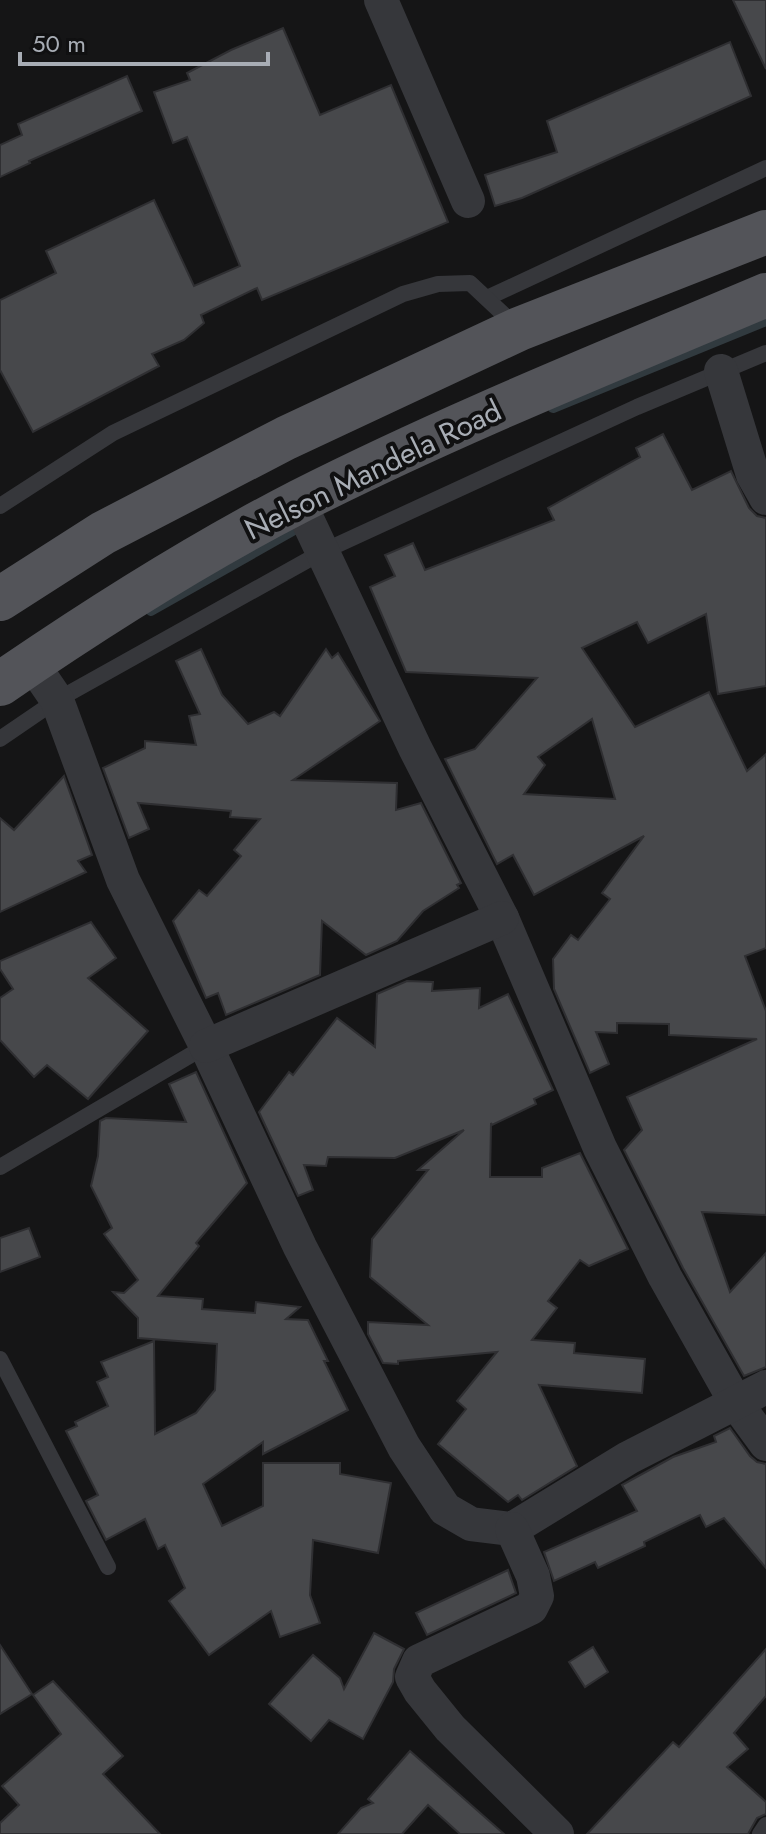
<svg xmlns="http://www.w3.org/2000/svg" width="766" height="1834" viewBox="0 0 766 1834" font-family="Jost,sans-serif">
<rect width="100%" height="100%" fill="#151516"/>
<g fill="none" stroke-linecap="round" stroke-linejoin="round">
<g stroke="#313a3f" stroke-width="10">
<path d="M553 408 766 321"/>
<path d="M151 611 305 524"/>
</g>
</g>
<g fill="#47484b" stroke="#2f2f32" stroke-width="2" fill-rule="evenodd">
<path d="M733 0H766V69Z"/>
<path d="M283 28 320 115 391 85 448 222 262 300 257 288 201 315 204 323 184 340 152 354 159 366 33 432 0 370V300L56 273 46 251 154 200 194 286 240 266 187 137 173 143 154 92 190 80 187 73 231 50Z"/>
<path d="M730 42 751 96 522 198 495 206 485 175 557 152 547 121Z"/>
<path d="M127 76 142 111 29 161 30 163 0 177V145L22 135 18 124Z"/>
<path d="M663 434 692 490 731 471 749 508 757 516 766 518V686L718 694 706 614 648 643 637 622 582 648 635 727 709 692 747 771 766 754V948L745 956 766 1011V1215L702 1212 730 1292 766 1253V1367L744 1376 683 1268 624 1150 642 1130 627 1097 757 1039 669 1035V1024L617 1023V1033L596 1032 609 1064 590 1073 554 989 553 959 571 935 578 940 610 899 602 893 644 836 534 895 513 855 497 864 445 759 475 749 537 678 406 672 370 587 395 576 385 555 413 543 425 570 554 520 548 508 640 457 636 448ZM592 719 615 799 524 794 545 765 538 757Z"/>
<path d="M201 649 222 695 248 724 274 712 280 716 326 649 332 658 338 653 380 721 293 780 397 783 396 810 421 803 461 883 457 885 459 888 423 911 397 941 366 955 322 921 320 975 226 1015 218 993 206 998 173 921 199 890 207 896 241 856 234 850 260 819 230 817 231 811 138 803 149 829 129 838 103 768 145 748V741L196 745 189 716 200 714 176 661Z"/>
<path d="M64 776 92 855 78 861 86 872 0 912V818L14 830Z"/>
<path d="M91 922 116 958 88 978 148 1031 88 1099 47 1065 34 1077 0 1040V998L13 989 0 969V961Z"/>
<path d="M407 981 433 982 432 991 480 988 479 1008 508 994 553 1090 534 1099 536 1104 492 1125 491 1123 490 1177H542V1168L580 1153 628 1249 589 1266 580 1260 548 1301 557 1308 532 1340 575 1343 574 1353 645 1359 642 1393 539 1385 577 1466 522 1500 518 1495 508 1502 438 1444 466 1409 457 1401 497 1352 398 1361V1364L383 1363 368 1334V1322L428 1325 370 1277 372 1239 428 1170H418L464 1130 395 1158 328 1157 326 1166 304 1165 313 1190 298 1196 259 1112 289 1072 293 1075 337 1018 375 1047 377 994Z"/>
<path d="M196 1072 247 1183 196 1243 199 1246 158 1296 203 1299 202 1309 255 1313 256 1302 300 1307 286 1319 308 1320 328 1361H324L348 1410 263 1454V1442L203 1484 222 1526 263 1506V1463H340V1474L391 1483 378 1553 313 1540 310 1595 320 1623 280 1637 271 1611 209 1655 169 1601 185 1588 165 1545 158 1549 145 1519 106 1540 86 1501 98 1495 66 1431 77 1426 75 1422 108 1406 97 1382 108 1377 101 1362 154 1341 155 1434 196 1413 215 1390 217 1344 138 1338V1318L113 1292 124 1293 138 1280 104 1234 112 1228 91 1186 98 1156 100 1121 106 1118 186 1122 169 1084Z"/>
<path d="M29 1228 40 1257 0 1272V1238Z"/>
<path d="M730 1428 750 1456 757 1462 766 1464V1568L724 1518 706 1527 700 1515 644 1542 645 1546 598 1568 595 1562 554 1581 544 1552 637 1511 622 1485 673 1457 716 1442 714 1436Z"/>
<path d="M508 1570 516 1593 427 1635 416 1613Z"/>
<path d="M374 1633 404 1649 394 1669 393 1682 363 1739 329 1720 311 1741 269 1704 313 1655 340 1678 344 1689Z"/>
<path d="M0 1645 32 1694 0 1714Z"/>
<path d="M593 1647 608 1672 585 1687 569 1662Z"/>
<path d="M766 1649V1696L734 1733 748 1749 727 1767 766 1802V1814L757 1818 748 1834H587L673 1742 679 1747Z"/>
<path d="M53 1681 123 1756 103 1774 160 1834H0V1823L19 1805 2 1786 61 1734 33 1695Z"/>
<path d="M410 1751 504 1834H460L428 1805 402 1834H338L361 1808 373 1803 368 1799Z"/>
</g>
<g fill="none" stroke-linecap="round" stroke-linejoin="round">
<g stroke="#36373b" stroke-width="16">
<path d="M487 298 766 168"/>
<path d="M0 506 113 433 403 294 438 284 470 283 518 328"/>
<path d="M0 739 57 700 324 551 637 407 766 353"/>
<path d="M0 1167 206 1046"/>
<path d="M0 1359 108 1567"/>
<path d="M760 1834 766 1825"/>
</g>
<g stroke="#36373b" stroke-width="34">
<path d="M381 0 468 201"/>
<path d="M721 371 753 475 766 498"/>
<path d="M299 502 415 748 502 918 600 1148 665 1277 736 1403 766 1444"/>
<path d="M31 662 57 700 123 880 206 1046 300 1247 404 1447 445 1509 471 1524 512 1529 628 1458 766 1387"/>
<path d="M206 1046 502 918"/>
<path d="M512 1529 533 1576 537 1596 531 1608 419 1661 412 1677 420 1691 450 1728 557 1834"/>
</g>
<g stroke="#535459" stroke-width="44">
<path d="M0 599 103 533 286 438 519 329 766 232"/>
<path d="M0 684C96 618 197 554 300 501 452 424 610 361 766 295"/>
</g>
</g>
<g text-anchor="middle" stroke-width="8" stroke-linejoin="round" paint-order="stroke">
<g font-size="30" fill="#a8adb5" stroke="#101011">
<text transform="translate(373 470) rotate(-26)" y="10">Nelson Mandela Road</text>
</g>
</g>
<path d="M20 52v12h248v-12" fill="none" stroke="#a8adb5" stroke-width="4"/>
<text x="32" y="52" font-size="24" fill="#a8adb5" stroke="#101011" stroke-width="6" paint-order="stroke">50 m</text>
</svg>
